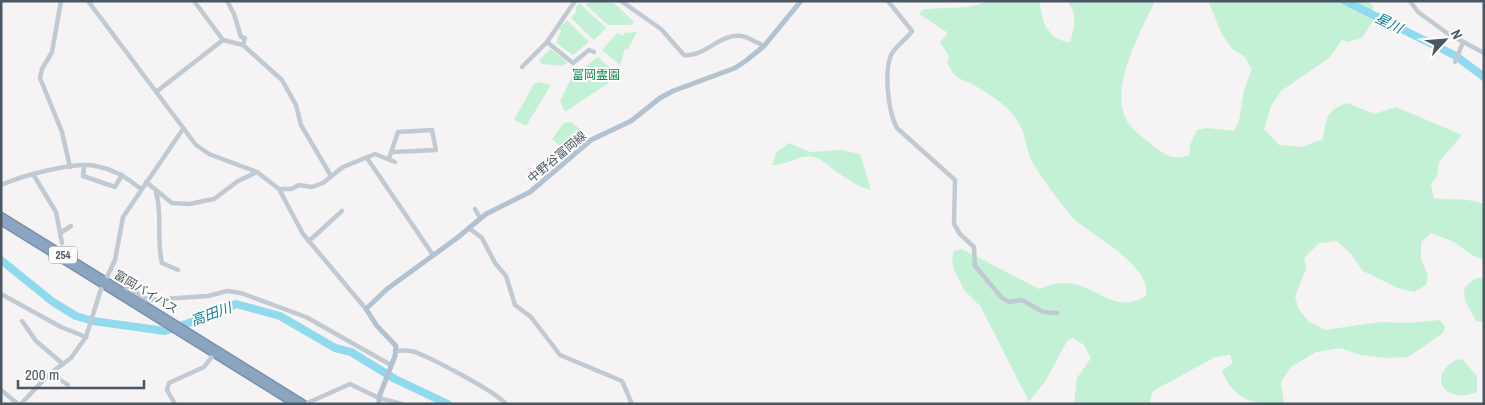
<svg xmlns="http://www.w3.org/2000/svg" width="1485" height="405" viewBox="0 0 1485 405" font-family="'Archivo Narrow','Noto Sans JP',sans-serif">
<rect width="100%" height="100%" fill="#f5f3f3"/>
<g fill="#c3f1d5">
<path d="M590 1H612L634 22 631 25H608L586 5Z"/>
<path d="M987 1H1042L1040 3C1041 21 1049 41 1070 42 1075 27 1077 14 1068 1H1155C1141 31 1108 88 1127 121 1132 130 1144 138 1152 145 1165 155 1173 161 1189 155L1190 145 1197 130 1206 128 1234 131 1239 121 1244 90 1252 69 1244 56 1232 49 1222 34 1208 1H1368L1373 6V21L1362 38 1348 42 1342 40 1329 58 1281 91 1271 106 1264 129 1279 145 1302 147 1323 139C1326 119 1326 110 1347 103L1374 114 1396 107 1462 135 1439 162 1437 176 1431 184 1434 198C1452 201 1464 197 1484 204V260L1472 255 1454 242 1431 233 1421 242V259L1428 276 1426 285 1414 292 1398 288 1363 271 1351 254 1337 241 1319 243 1304 258 1306 269 1295 296 1298 308 1308 321 1325 330 1380 322 1409 323 1440 320 1445 327 1443 333 1408 357 1386 358 1361 355 1340 348 1316 352 1291 367 1281 382 1284 404C1254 404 1235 402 1222 371L1233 363 1230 355 1215 357 1153 391 1149 404H1074L1077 378 1091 358 1084 345 1073 338 1067 341 1046 380 1029 402 981 307 964 290 955 272 952 261 954 251 962 249 1039 289C1050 285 1061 281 1073 284 1101 289 1115 314 1146 296 1152 266 1093 236 1074 219 1065 210 1034 168 1030 157 1023 136 1026 131 1011 112 1003 103 988 93 977 87 962 78 955 81 947 62L949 56 940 42 948 33 919 14 922 10C942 6 969 11 987 1Z"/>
<path d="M579 3 606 28 594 40 571 18 577 10 575 8Z"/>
<path d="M567 20 589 42 573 55 556 43 561 31 559 29Z"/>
<path d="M637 32 628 49H625L620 65 602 50 617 33 623 36 624 33Z"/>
<path d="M551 49 568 63 561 66 542 64 539 60Z"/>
<path d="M598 57 613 71V80L565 112 560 101 573 75Z"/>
<path d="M539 82 551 85 526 126 514 120 534 84Z"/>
<path d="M571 122 586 134 567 153 552 139 564 123Z"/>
<path d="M789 143 810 152 842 150 860 154 871 190C860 187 849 181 840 174 831 169 824 159 813 157 799 154 786 166 772 165L777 152Z"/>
<path d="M1477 278H1484V322L1476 321 1465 301 1464 289 1470 282Z"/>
<path d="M1458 359 1463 360 1477 376V392C1446 405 1424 377 1458 359Z"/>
</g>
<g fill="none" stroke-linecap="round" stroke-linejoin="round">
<g stroke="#90daee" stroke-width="8">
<path d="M1345 1 1456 56 1484 77"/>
<path d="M1 260 53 302 76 316 93 321 165 331 209 316 236 304 280 316 335 348 351 352 395 379 448 404"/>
</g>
<g stroke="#7690ad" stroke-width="9">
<g id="highway">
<path d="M1 216 304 404"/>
<path d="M1 221 295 404"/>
</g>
</g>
<g stroke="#c1cad2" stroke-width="4.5">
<path d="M61 1 52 52 42 69 40 78 62 132 70 167"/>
<path d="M88 1 196 145 209 154 257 172 279 189 303 234 366 309"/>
<path d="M194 1 223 40 243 45 282 80 296 105 301 125 331 176"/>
<path d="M227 1 234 14 241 37 245 38 243 45"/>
<path d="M621 1 661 29 684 55C704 58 720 33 741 36 749 37 757 43 764 46"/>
<path d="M888 1 912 31C907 39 895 46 891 55 884 72 888 112 897 128L955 180 954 224 960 234 974 247 975 266 1002 298 1009 302 1022 300 1043 312 1057 313"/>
<path d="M1410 1 1418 12 1447 33 1484 53"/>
<path d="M547 42 573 63 589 50 594 52"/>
<path d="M1455 62 1463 42"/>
<path d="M522 67 547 42 575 1"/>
<path d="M156 92 223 40"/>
<path d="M367 158 433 255"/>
<path d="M389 158 398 132 432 130 436 150 393 152"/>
<path d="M84 166 83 176 115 187 122 175"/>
<path d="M33 174 56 212 62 243"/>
<path d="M146 182 172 203 189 204 214 199 238 181 257 172"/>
<path d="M1 185C21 176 75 161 96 166 113 169 128 178 141 189"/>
<path d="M279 189H291L299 185 312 187 323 183 343 167 375 154 395 162"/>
<path d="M156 192C163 216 156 239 162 263L178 270"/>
<path d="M475 209 480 218"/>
<path d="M469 228 482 238 495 263 506 276 515 305 531 317 560 355 622 381 632 404"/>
<path d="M60 233 71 226"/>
<path d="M309 241 342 211"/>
<path d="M123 292 128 288 148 300 208 296 227 291 241 293 306 317 391 365"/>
<path d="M1 294 61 327 86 337"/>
<path d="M22 321 36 341 63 364"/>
<path d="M396 351C403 350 409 350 415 352 433 359 495 391 506 404"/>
<path d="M50 373 68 385"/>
<path d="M1 390 18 404"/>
<path d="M21 404 48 375 71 358 86 337 100 292 115 260 123 217 183 129"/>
<path d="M175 404 167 390 169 383 204 367 214 354"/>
<path d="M305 404 350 384 379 398 402 404"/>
</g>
<path stroke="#b3c2d1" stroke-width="5" d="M379 404V397L395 356 396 346 377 326 366 309 387 289 457 238 486 214 530 192 591 140 631 121 660 98 673 91 735 68 747 60 764 46 801 1"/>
<use href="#highway" stroke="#8ba5c1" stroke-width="6"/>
</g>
<g text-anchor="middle" stroke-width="4" stroke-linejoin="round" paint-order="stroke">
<rect fill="#fff" stroke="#808990" stroke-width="1" x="49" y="246.5" width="28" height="17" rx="4"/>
<g font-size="11" font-weight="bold" fill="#4a5661">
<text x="63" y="259">254</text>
</g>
<g font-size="12" fill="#17864f" stroke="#fff">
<text x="596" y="79">富岡霊園</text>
</g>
<g font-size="12" fill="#4a5661" stroke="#fff">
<text transform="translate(557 157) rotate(-40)" y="4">中野谷富岡線</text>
<text transform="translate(146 292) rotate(31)" y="4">富岡バイパス</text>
</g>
<g font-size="14" font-style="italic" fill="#0c7c9b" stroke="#fff">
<text transform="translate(1389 23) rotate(26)" y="5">星川</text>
<text transform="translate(211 314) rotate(-20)" y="5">高田川</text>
</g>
</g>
<rect width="1485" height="405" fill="none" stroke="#4a5661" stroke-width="5"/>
<g transform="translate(1445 40) rotate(64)" stroke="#ffffff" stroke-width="4" paint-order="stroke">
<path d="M0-4L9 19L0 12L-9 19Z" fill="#4a5661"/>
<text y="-8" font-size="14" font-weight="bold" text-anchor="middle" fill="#4a5661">N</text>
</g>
<path d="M18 380v8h126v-8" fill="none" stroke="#4a5661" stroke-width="2.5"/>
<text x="25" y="380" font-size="15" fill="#4a5661" stroke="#ffffff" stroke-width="4" paint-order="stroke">200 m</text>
</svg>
